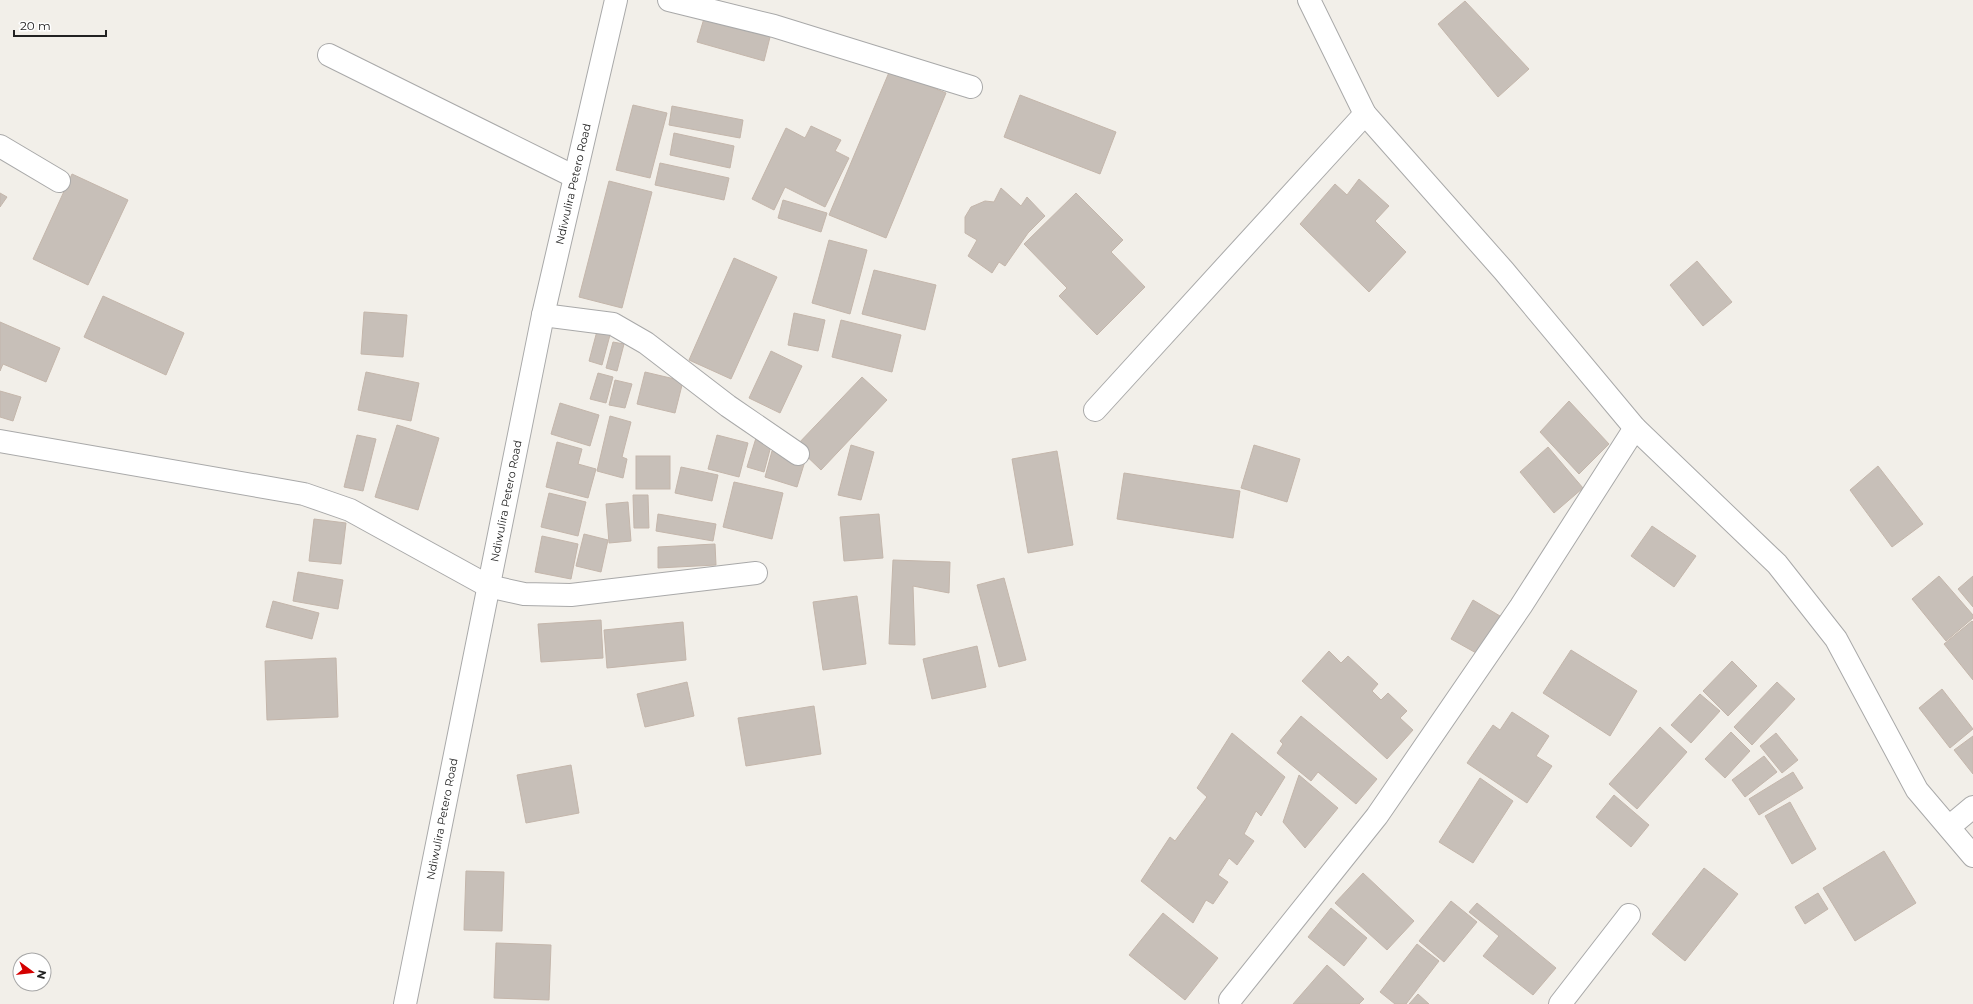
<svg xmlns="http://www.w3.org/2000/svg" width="1973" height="1004" viewBox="0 0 1973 1004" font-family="Montserrat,sans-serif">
<rect width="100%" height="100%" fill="#f2efe9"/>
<g fill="#c7bfb8" stroke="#c4b6ab">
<path d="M1465 1 1529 69 1498 97 1438 24Z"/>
<path d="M705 15 771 33 764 61 697 42Z"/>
<path d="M890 70 946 93 886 238 829 215Z"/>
<path d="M1020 95 1116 132 1100 174 1004 137Z"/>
<path d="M633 105 667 113 650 178 616 170Z"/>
<path d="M672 106 743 120 740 138 669 125Z"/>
<path d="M811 126 841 140 835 151 849 158 825 207 785 187 774 210 752 199 786 128 805 138Z"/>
<path d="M674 133 734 146 730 168 670 155Z"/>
<path d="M660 163 729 178 724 200 655 185Z"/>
<path d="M72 174 128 200 88 285 33 259Z"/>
<path d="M1359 179 1389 206 1375 221 1406 252 1369 292 1300 224 1335 184 1347 195Z"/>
<path d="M609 181 652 192 622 308 579 297Z"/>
<path d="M1001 188 1021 206 1027 197 1045 216 1028 233 1005 266 999 262 992 273 968 256 977 240 965 233V217L971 207 985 201 994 202Z"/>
<path d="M0 193 7 197 0 207Z"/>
<path d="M1076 193 1123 240 1111 252 1145 287 1097 335 1059 296 1067 288 1024 244Z"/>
<path d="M783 200 827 213 821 232 778 218Z"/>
<path d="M829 240 867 250 850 314 812 303Z"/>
<path d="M734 258 777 277 731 379 689 360Z"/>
<path d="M1697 261 1732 302 1703 326 1670 285Z"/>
<path d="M874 270 936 285 925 330 862 314Z"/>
<path d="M103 296 184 333 166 375 84 337Z"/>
<path d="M364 312 407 315 403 357 361 354Z"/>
<path d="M794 313 825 320 818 351 788 345Z"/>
<path d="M841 320 901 335 892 372 832 357Z"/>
<path d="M0 322 60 348 46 382 3 364 0 371Z"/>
<path d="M597 331 610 335 602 365 589 361Z"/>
<path d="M613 342 624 344 617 371 606 368Z"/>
<path d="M771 351 802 366 780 413 749 398Z"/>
<path d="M366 372 419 383 411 421 358 410Z"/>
<path d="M645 372 683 381 675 413 637 404Z"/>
<path d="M598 373 613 377 606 403 590 399Z"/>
<path d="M862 377 887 400 821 470 796 446Z"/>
<path d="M615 380 632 384 625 408 609 405Z"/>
<path d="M0 391 21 397 13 421 0 417Z"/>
<path d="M1569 401 1609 444 1579 474 1540 432Z"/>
<path d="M560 403 599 415 590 446 551 434Z"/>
<path d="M610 416 631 422 622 457 627 459 623 478 597 471Z"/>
<path d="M397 425 439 438 418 510 375 497Z"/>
<path d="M357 435 376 439 363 491 344 487Z"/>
<path d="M717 435 748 443 739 477 708 469Z"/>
<path d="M756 438 772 442 764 472 747 467Z"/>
<path d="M557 442 582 449 578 464 596 469 588 498 546 487Z"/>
<path d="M851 445 874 452 861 500 838 495Z"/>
<path d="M1254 445 1300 459 1287 502 1241 488Z"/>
<path d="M1548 447 1583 488 1554 513 1520 472Z"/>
<path d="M772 451 805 461 797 487 765 477Z"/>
<path d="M1057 451 1073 545 1028 553 1012 459Z"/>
<rect x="636" y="456" width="34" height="33"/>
<path d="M1878 466 1923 524 1892 547 1850 490Z"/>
<path d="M681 467 718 475 712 501 675 493Z"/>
<path d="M1124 473 1240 491 1233 538 1117 519Z"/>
<path d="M734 482 783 493 772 539 723 527Z"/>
<path d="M549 493 586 502 578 536 541 527Z"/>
<path d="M633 495H648L649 528H634Z"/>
<path d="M628 502 631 541 609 543 606 504Z"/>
<path d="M658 514 716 524 713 541 656 531Z"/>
<path d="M879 514 883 558 844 561 840 517Z"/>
<path d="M314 519 346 523 341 564 309 561Z"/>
<path d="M1652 526 1696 556 1674 587 1631 556Z"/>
<path d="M584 534 608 540 601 572 576 566Z"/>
<path d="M542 536 578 544 571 579 535 572Z"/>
<path d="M715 544 716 565 658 568V547Z"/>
<path d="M893 560 950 562 949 593 913 586 915 645 889 644Z"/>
<path d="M298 572 343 580 338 609 293 601Z"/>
<path d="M1939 576 1973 615V618L1946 641 1912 599Z"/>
<path d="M1973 576V607L1958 589Z"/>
<path d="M1004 578 1026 660 999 667 977 585Z"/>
<path d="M857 596 866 664 823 670 813 602Z"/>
<path d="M1473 600 1500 616 1478 654 1451 639Z"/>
<path d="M273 601 319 613 312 639 266 627Z"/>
<path d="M601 620 603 658 541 662 538 624Z"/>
<path d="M1972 621 1973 622V680L1944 644Z"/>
<path d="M683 622 686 660 607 668 604 630Z"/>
<path d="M977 646 986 687 932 699 923 659Z"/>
<path d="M1571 650 1637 691 1610 736 1543 693Z"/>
<path d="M1329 651 1341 663 1348 656 1378 684 1372 691 1381 700 1388 693 1407 711 1400 718 1413 730 1387 759 1302 681Z"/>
<path d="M336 658 338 717 267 720 265 661Z"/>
<path d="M1732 661 1757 686 1728 716 1703 691Z"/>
<path d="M687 682 694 716 645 727 637 694Z"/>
<path d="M1777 682 1795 699 1752 745 1734 727Z"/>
<path d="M1942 689 1973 729 1950 748 1919 708Z"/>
<path d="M1700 694 1720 711 1691 743 1671 725Z"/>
<path d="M814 706 821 754 746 766 738 718Z"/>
<path d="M1512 712 1549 736 1536 756 1552 766 1527 803 1467 763 1493 725 1500 730Z"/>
<path d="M1301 716 1377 779 1356 804 1318 772 1311 781 1277 753 1283 744 1280 741Z"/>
<path d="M1660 727 1687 752 1637 809 1609 784Z"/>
<path d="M1731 732 1750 751 1725 778 1705 759Z"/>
<path d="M1232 733 1285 777 1261 816 1256 811 1244 834 1254 841 1237 865 1229 858 1218 875 1228 882 1213 904 1206 900 1193 923 1141 881 1170 837 1175 841 1207 797 1197 788Z"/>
<path d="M1776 733 1798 760 1782 773 1760 746Z"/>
<path d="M1973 736V774L1954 750Z"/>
<path d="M1764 756 1777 772 1745 797 1732 780Z"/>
<path d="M571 765 579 813 526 823 517 775Z"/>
<path d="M1793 772 1803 788 1759 815 1749 799Z"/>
<path d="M1299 775 1338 808 1305 848 1283 822Z"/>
<path d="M1480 778 1513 801 1473 863 1439 842Z"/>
<path d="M1614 795 1649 825 1631 847 1596 817Z"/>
<path d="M1790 802 1816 849 1792 864 1765 816Z"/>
<path d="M1884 851 1916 903 1855 941 1823 888Z"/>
<path d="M1704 868 1738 894 1685 961 1652 934Z"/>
<path d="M466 871 504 872 502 931 464 930Z"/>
<path d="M1363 873 1414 921 1387 950 1335 903Z"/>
<path d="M1818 893 1828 909 1805 924 1795 907Z"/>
<path d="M1451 901 1477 922 1444 962 1419 941Z"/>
<path d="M1477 903 1556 968 1533 995 1483 956 1499 936 1469 912Z"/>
<path d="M1331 908 1367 938 1344 966 1308 937Z"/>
<path d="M1163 913 1218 958 1185 1000 1129 955Z"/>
<path d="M496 943 551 945 549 1000 494 998Z"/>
<path d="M1417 944 1439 961 1406 1004H1395L1380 992Z"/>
<path d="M1327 965 1364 999 1359 1004H1293Z"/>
<path d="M1418 994 1429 1004H1409Z"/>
</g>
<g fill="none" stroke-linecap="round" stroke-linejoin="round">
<g stroke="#a9a9a9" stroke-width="24">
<g id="minor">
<path d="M669 0 774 26 971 87"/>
<path d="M1309 0 1365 114 1504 271 1635 428 1777 564 1836 639 1917 790 1973 856"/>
<path d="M329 55 575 177"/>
<path d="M0 146 59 181"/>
<path d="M543 315 613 324 646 343 728 406 798 454"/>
<path d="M1095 410 1365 114"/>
<path d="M0 441 304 494 350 510 488 586 524 594 571 595 756 573"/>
<path d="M1949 827 1973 807"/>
<path d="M1230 1000 1377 816 1521 606 1635 428"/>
<path d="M405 1004 543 315 616 0"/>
<path d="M1560 1004 1629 915"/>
</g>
</g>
<use href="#minor" stroke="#fff" stroke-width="22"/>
</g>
<g text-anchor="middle" stroke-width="4" stroke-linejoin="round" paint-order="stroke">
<g font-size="11" fill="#222" stroke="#fff">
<text transform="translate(573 184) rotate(-77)" y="4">Ndiwulira Petero Road</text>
<text transform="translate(506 501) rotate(-79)" y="4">Ndiwulira Petero Road</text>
<text transform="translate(442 819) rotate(-79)" y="4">Ndiwulira Petero Road</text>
</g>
</g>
<g transform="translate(32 972) rotate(105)"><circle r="19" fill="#ffffff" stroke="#a7a7a7"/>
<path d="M0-3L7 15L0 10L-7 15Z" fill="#d40000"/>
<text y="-6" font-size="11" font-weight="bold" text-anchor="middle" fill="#222222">N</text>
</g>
<path d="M14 30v6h92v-6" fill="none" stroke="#222222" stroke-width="2"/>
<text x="20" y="30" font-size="12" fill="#222222" stroke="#ffffff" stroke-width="3" paint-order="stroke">20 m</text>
</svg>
